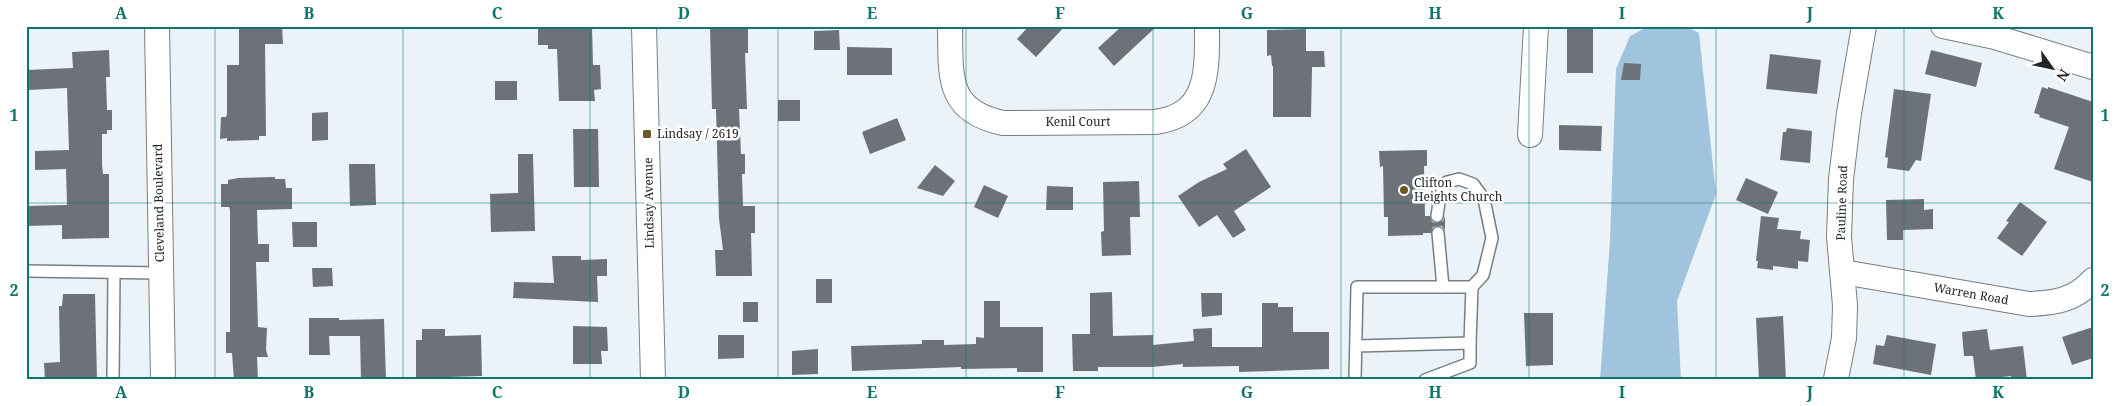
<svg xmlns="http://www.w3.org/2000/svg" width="2119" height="406" viewBox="0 0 2119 406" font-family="'Noto Serif',serif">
<rect width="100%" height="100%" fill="#ebf3f8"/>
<path fill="#a0c4dd" d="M1649 26H1684L1699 33 1716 194 1677 301 1681 380H1600L1610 240 1616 69 1630 36Z"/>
<g fill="#6c7277">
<path d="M239 26H282L283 44H265L266 136H259V140L227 141V138L220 139 221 117H226L227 114V65H239Z"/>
<path d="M538 26H592L593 65H600L601 89 594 90 595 101H559L557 49H548V45H538Z"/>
<path d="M1029 26H1065L1036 57 1017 39Z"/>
<path d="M1122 26H1157L1114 66 1098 48Z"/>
<path d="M1578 26H1593V73H1567V28H1578Z"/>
<path d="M710 28H748V53H745L747 109H739L741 154H745V174H742L743 206H755V233H751L752 276H716L715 250H723L719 219 716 109H712Z"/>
<path d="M1306 29V51H1324L1325 67H1312L1311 117H1273V66H1272L1271 55 1267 56V30Z"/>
<path d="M839 30 840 50H814V31Z"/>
<path d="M847 47 892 48V75H847Z"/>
<path d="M109 50 110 77H106L107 110H112V130H107V134H102V164L103 174H109V238L62 239V225L26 226V206L67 205 66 169 35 170V151L69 150 67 88 28 90 26 70 73 68 72 52Z"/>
<path d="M1931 50 1982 63 1976 87 1925 74Z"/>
<path d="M1770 54 1821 60 1817 94 1766 89Z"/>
<path d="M1624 63 1641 64 1640 80H1621Z"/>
<rect x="495" y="81" width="22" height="19"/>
<path d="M2042 87 2048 89V87L2093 102V182L2054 169 2069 127 2039 117 2040 115 2034 113Z"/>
<path d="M1894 89 1931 94 1921 161 1916 160 1909 171 1887 168 1888 158 1885 157Z"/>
<rect x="778" y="100" width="22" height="21"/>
<path d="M328 112V140L312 141V113Z"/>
<path d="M897 118 906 140 870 154 862 132Z"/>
<path d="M1559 125 1602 126 1601 151 1559 150Z"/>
<path d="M1787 128 1812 131 1810 163 1780 160 1783 132H1786Z"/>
<path d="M573 129H598L599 187H574Z"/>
<path d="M1246 149 1271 187 1234 211 1246 230 1233 238 1217 215 1199 227 1178 196 1199 182 1227 169 1223 164Z"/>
<path d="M1427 150V166H1424L1425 216H1430L1432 222 1436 223 1443 221 1445 216V230L1442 226H1437L1433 227 1431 233H1423V235L1388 236V217H1384L1383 166 1380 167 1379 151Z"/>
<path d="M518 154H533L535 231 491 232 490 194 518 193Z"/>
<path d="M349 164H375L376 205 350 206Z"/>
<path d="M935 165 955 181 943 196 917 188Z"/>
<path d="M275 177V179H285L286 188H292V209L257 210 258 244H269V262H256L258 327 267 328 266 350 268 357H257L258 380H234L232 353H226V332H230V210L229 207H221V184H228V180L238 178Z"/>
<path d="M1746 178 1778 192 1768 214 1736 200Z"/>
<path d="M1139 181 1140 217H1130L1131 255 1102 256 1101 232 1104 231 1103 182Z"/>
<path d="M984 185 1008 196 998 218 974 207Z"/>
<path d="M1047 186 1073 187V210H1046Z"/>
<path d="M1924 199V210L1933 209V229L1903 230V240H1887L1886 200Z"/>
<path d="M2020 202 2047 222 2022 256 1997 238 2009 222 2006 221Z"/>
<path d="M1761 216 1779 218 1777 229 1801 231 1800 239 1810 240 1808 262 1798 261V269L1773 266V270L1757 268 1758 261H1756Z"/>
<path d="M292 222H317V247H293Z"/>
<path d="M552 256H581V260L607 259V276H597L598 302 513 298 514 282 554 283Z"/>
<path d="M312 268H332L333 286 313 287Z"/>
<rect x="816" y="279" width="16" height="24"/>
<path d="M1112 292 1113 336 1153 335V345L1194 341 1193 329 1212 328V347H1262V303H1278V307H1293V332H1329V369L1239 372V366L1183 367V364L1152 367H1098V371H1073L1072 334H1090V293Z"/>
<path d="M1201 293H1222V315L1202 317Z"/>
<path d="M63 294H95L97 380H45L44 363 60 362 59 306H62Z"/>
<path d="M984 301H1000V327H1043V372H1017V368L961 369V367L852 371 851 346 922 344V340H944V345L976 344V337L984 338Z"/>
<rect x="743" y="302" width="15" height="20"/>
<path d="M1524 313H1553V365L1526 366Z"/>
<path d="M1783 316 1786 380H1759L1756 318Z"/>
<path d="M309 318H339V320L384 319 386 380H361L360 336H329L330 355H309Z"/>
<path d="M573 326 607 327 608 351H601L602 364H573Z"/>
<path d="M2093 327V358L2072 365 2062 337Z"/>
<path d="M422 329H445V336L481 335 482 376 416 378V340H422Z"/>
<path d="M1987 329 1990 350 2023 346 2027 380H2011V376L1976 380 1973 356H1964L1962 332Z"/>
<path d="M718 335H744V358L718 359Z"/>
<path d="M1887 335 1936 344 1931 375 1873 364 1876 345 1884 346Z"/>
<path d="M818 349V374L792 375V351Z"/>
</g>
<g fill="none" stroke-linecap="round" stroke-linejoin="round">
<g stroke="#787f83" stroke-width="14">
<g id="lane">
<path d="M1437 216 1440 196 1447 182 1459 179 1473 184 1484 199 1492 238 1483 275 1472 287"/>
<path d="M1438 233 1443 287"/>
<path d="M26 271 160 273"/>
<path d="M113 380 114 273"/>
<path d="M1355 380 1357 287H1472L1470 343 1356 346"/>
<path d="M1425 380 1470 363V343"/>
</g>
</g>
<g stroke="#787f83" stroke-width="26">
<g id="street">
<path d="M157 26 163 380"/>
<path d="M644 26 653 380"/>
<path d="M950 26C951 75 945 111 1003 123L1155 122C1210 115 1207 69 1207 26"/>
<path d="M1943 26 1995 37 2093 67"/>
<path d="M1530 135 1536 26"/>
<path d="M1843 272 2029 304C2055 303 2075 300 2093 280"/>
<path d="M1836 379 1844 338 1845 305 1839 237 1841 179 1849 113 1864 26"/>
</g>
</g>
<use href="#lane" stroke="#fff" stroke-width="11"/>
<use href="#street" stroke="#fff" stroke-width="24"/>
</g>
<path fill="none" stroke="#0f766e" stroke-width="1" stroke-opacity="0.55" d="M215 26V380M403 26V380M590 26V380M778 26V380M966 26V380M1153 26V380M1341 26V380M1529 26V380M1716 26V380M1904 26V380M26 203H2093"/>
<g fill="#6d5927" stroke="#fff" stroke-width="2">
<rect x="642" y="129" width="10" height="10" rx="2.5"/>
<circle cx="1404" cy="190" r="5"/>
</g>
<g text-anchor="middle" stroke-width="5" stroke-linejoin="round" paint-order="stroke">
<g font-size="12" fill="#232527" stroke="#fff">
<text x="1078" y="126">Kenil Court</text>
<text transform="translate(159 203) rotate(-91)" y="4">Cleveland Boulevard</text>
<text transform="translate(649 203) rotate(-91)" y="4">Lindsay Avenue</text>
<text transform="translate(1842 203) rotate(-88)" y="4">Pauline Road</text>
<text transform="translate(1971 294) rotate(10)" y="4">Warren Road</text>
</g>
<g font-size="12" fill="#232527" stroke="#fff" text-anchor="start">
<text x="657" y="138">Lindsay / 2619</text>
<text x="1414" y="187">Clifton<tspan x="1414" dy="14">Heights Church</tspan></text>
</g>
</g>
<rect width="2119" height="406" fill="none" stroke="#ffffff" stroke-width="55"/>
<g transform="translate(2052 68) rotate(123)" stroke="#ffffff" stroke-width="4" paint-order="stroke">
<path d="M0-4L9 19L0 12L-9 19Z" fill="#232527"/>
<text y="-8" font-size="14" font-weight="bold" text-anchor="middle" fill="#232527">N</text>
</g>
<rect x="28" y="28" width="2064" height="350" fill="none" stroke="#0f766e" stroke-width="2"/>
<g font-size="16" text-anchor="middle" font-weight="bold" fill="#0f766e">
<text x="121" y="19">A</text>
<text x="309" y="19">B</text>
<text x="497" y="19">C</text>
<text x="684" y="19">D</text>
<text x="872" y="19">E</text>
<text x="1060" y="19">F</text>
<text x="1247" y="19">G</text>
<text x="1435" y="19">H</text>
<text x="1622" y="19">I</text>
<text x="1810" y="19">J</text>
<text x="1998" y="19">K</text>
<text x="14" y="121">1</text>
<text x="2105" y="121">1</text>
<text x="14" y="296">2</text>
<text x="2105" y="296">2</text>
<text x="121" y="398">A</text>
<text x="309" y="398">B</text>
<text x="497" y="398">C</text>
<text x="684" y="398">D</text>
<text x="872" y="398">E</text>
<text x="1060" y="398">F</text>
<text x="1247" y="398">G</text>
<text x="1435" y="398">H</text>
<text x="1622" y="398">I</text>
<text x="1810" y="398">J</text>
<text x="1998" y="398">K</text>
</g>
</svg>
